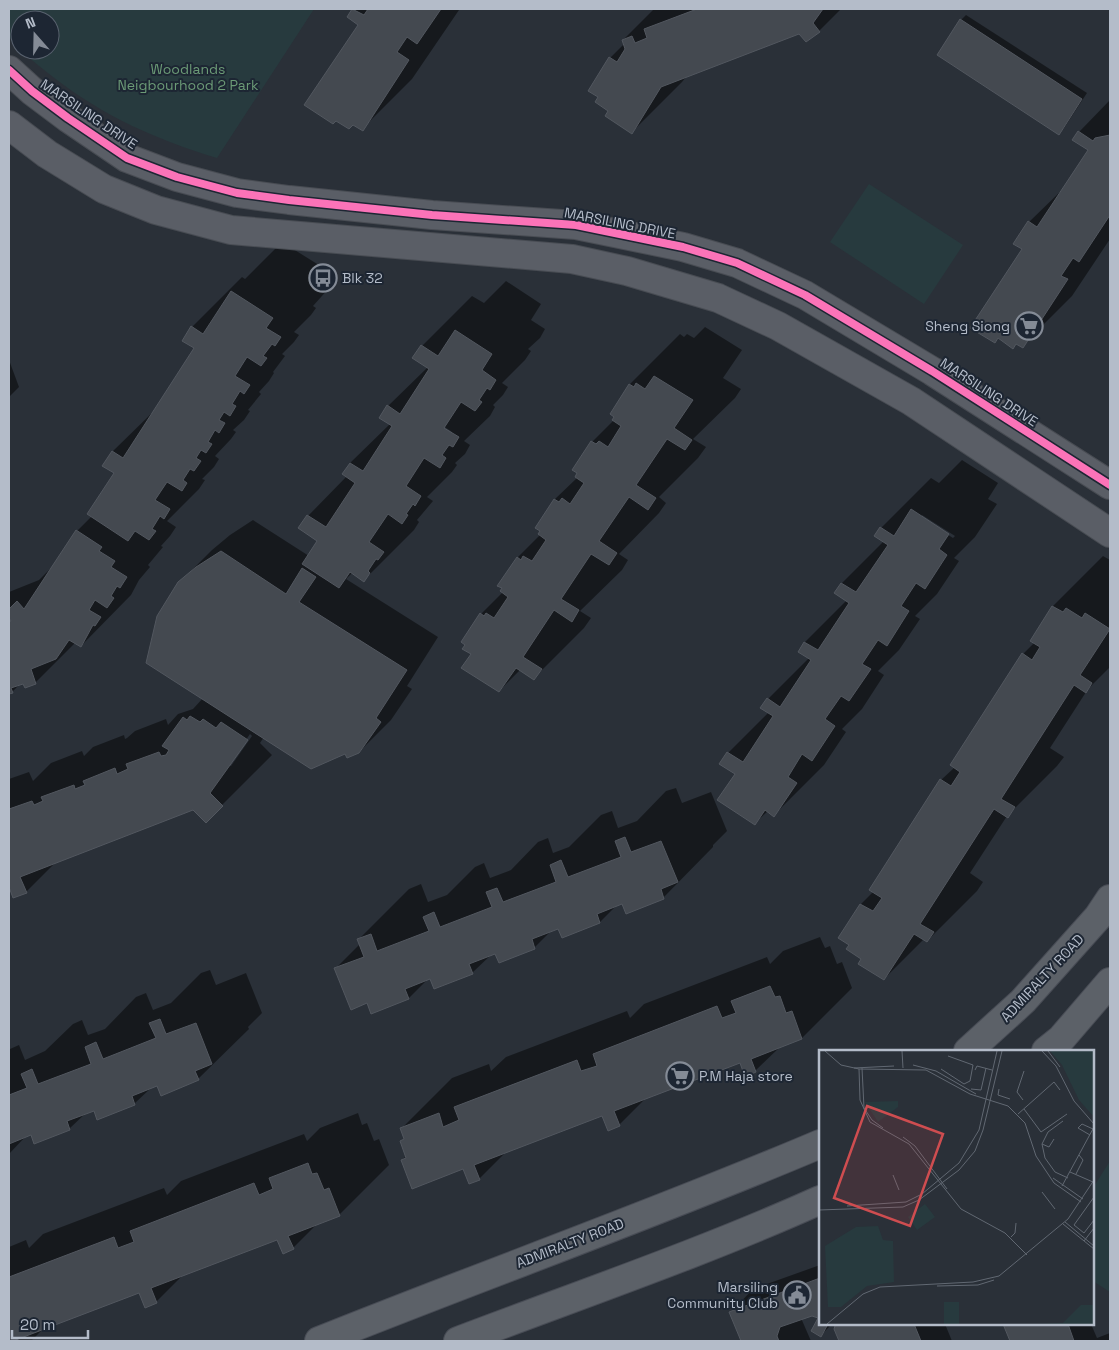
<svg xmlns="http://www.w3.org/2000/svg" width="1119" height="1350" viewBox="0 0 1119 1350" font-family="'Space Grotesk',sans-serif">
<rect width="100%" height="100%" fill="#2a3038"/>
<g fill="#273a3e">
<path d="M9 9H314L217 158C155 139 105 117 53 77 42 68 31 60 21 50H50V20H20V49L9 37Z"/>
<path d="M869 184 963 245 924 304 830 242Z"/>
<path d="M1110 1161V1292L1093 1281V1188Z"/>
</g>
<g fill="#0007" fill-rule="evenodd">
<path d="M354 9 459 10 412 79 362 129 360 24 349 17Z"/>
<path d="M654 9H841L819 31 800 32 686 77 682 82 632 132 610 110 600 97 589 91 610 58 624 44 623 40Z"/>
<path d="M966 15 1087 93 1064 128 1059 133 961 20Z"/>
<path d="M1110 100V239L1072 296 1022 346 1017 343 1013 347 999 337 995 342 1023 249 1029 222 1065 187 1089 149 1079 132Z"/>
<path d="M282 242 322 267 315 277 330 287 313 306 316 308 311 315 294 332 299 335 294 342 282 354 285 356 273 372 274 373 269 381 259 392 261 394 248 410 250 411 244 420 233 430 236 432 231 439 215 456 219 459 214 467 202 479 205 480 199 489 167 521 176 527 170 536 161 546 163 547 148 565 150 567 139 580 131 595 81 646 76 642 36 682 25 687 24 682 21 683 12 692 9 693V592L39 580 57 562 77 531 92 516 115 472 104 465 113 451 158 407 196 348 192 327 242 277 245 279Z"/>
<path d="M506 281 541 304 531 320 545 329 540 338 528 349 531 351 525 360 502 383 508 387 503 395 493 405 495 407 490 416 464 441 470 445 465 454 455 463 457 465 452 472 427 497 433 501 417 520 419 522 414 530 364 580 353 572 346 579 438 637 407 686 412 689 391 720 359 752H346L264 737 260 743 272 755 206 821 194 809 56 862 26 892 9 886V779L29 772 33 781 51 763 82 751 84 756 93 747 124 735 125 739 127 738 135 731 166 719 168 725 178 714 193 709 203 698 179 583 212 550 230 535 253 520 309 556 319 540 308 516 347 476 350 463 390 424 388 406 428 367 422 346 472 296 484 303ZM439 423 452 432 450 433 438 425ZM250 734 252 736 231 766H228Z"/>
<path d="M705 327 742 350 723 378 741 389 735 398 693 439 706 447 698 458 659 497 666 503 659 513 619 554 628 560 622 570 580 611 591 618 584 628 534 678 520 670 499 691 472 654 481 614 503 592V588L499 585 518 557 540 535 542 531 537 527 555 499 578 477 592 442 613 421 615 416 611 413 630 384 680 334 684 337 687 334 694 338Z"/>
<path d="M9 360 19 387 9 397Z"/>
<path d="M962 460 998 483 988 499 997 504 975 537 954 558 959 561 937 594 915 616 920 619 899 650 878 671 884 675 862 709 842 729 846 732 824 765 774 815 768 811 755 823 737 774 721 763 728 753 769 712 768 699 809 658 800 651 805 642 847 600 836 593 842 583 884 541 881 528 931 478 939 483ZM922 515 955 536 953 538 922 518Z"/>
<path d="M1103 556 1110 560V667L1088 689 1050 748 1064 757 1057 766 1007 816 970 873 983 882 977 891 927 941 924 939 884 979 851 944 840 938 861 904 874 891 941 780 955 767 1023 654 1035 642 1032 640 1053 606Z"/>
<path d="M676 788 682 803 711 792 727 831 713 845V847L663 898 623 902 617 905 600 922 563 937 559 927 552 930 535 947 500 961 496 952 492 954 472 973 429 978 409 998 368 1002 336 968 360 944 359 939 409 889 421 884 428 902 447 895 475 867 484 863 490 878 511 870 538 842 548 838 553 853 569 847 601 815 612 811 618 828 637 821 666 791Z"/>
<path d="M820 937 825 948 830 946 837 964 842 962 852 988 802 1038 780 1047 755 1071 741 1062 646 1098 619 1125 603 1115 507 1151 479 1179 464 1168 402 1160 406 1156 401 1141 405 1137 402 1128 452 1078 489 1064 491 1071 506 1057 627 1011 630 1018 644 1004 767 957 770 964 783 951Z"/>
<path d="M210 970 216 985 246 973 262 1013 248 1027 249 1029 198 1079 158 1084 152 1087 134 1104 94 1109 87 1112 69 1129 27 1135 9 1154 10 1049 19 1045 25 1060 45 1051 73 1024 82 1020 88 1035 105 1029 136 997 146 993 153 1010 171 1003 201 973Z"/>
<path d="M358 1113 362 1125 367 1123 374 1141 379 1139 389 1165 339 1215 318 1223 293 1248 278 1239 183 1275 156 1302 140 1292 44 1328 31 1341H9V1247L26 1240 29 1248 43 1234 164 1188 167 1195 181 1181 304 1134 307 1141 320 1128Z"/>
<path d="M820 1265V1324H832L821 1335 819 1317 812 1314 801 1318 811 1341H742L731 1312 753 1289Z"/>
<path d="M833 1324H945L952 1341H840L835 1329 837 1325Z"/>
<path d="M1004 1324H1091L1097 1338 1110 1333V1341H1011Z"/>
</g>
<g fill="#444950" stroke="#52575f">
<path d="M352 9 364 15 368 9H441L417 44 407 37 397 52 409 60 363 131 353 125 349 129 336 121 333 124 304 105 358 25 347 17Z"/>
<path d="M697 9H823L813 23 820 32 806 42 799 34 661 87 632 134 605 116 608 111 595 102 598 97 588 91 609 57 617 62 625 49 622 40 632 36 635 43 647 38 644 29Z"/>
<path d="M960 19 1082 99 1059 135 937 55Z"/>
<path d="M1078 131 1093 141 1095 138 1110 135V215L1079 262 1073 258 1061 276 1068 279 1023 348 1016 344 1013 349 998 338 995 343 970 328 1022 249 1013 244 1028 221 1037 227 1088 150 1072 140Z"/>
<path d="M231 291 273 318 266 328 281 337 275 346 272 344 263 356 267 358 261 366 247 357 235 376 250 385 244 394 240 391 232 404 236 406 230 416 224 412 219 420 225 423 219 433 215 430 208 442 212 444 206 453 201 450 196 458 201 461 194 471 190 469 183 480 187 483 182 491 167 482 155 500 170 509 164 519 160 516 152 529 156 531 149 540 135 531 128 541 87 514 114 473 102 466 112 451 123 458 194 348 182 341 191 326 203 334Z"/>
<path d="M455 330 492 354 482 370 496 380 490 390 487 388 479 400 482 402 475 411 461 402 444 428 459 437 453 447 449 445 442 455 446 458 440 468 424 458 406 486 421 496 415 506 413 504 406 514 408 515 402 524 388 514 369 542 384 552 378 560 376 559 368 571 370 573 364 582 350 572 339 588 302 564 317 541 298 528 307 515 326 527 355 483 342 474 350 463 363 471 392 426 379 418 387 405 400 414 429 369 412 358 421 345 438 356Z"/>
<path d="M654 376 693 400 674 428 692 440 685 450 667 439 636 485 656 498 648 510 629 497 599 541 617 553 609 565 591 554 561 599 579 610 572 622 554 610 523 657 542 669 534 680 516 668 499 692 461 668 471 654 462 649 465 645 461 642 480 613 484 616 486 613 494 618 508 597 500 591 502 588 497 586 517 557 521 560 523 556 532 561 546 540 538 534 540 531 535 528 554 499 559 502 562 498 570 504 584 483 575 477 577 473 572 470 591 441 596 444 599 441 608 447 621 426 612 420 614 417 610 414 629 384 634 387 636 383 645 389Z"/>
<path d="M911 509 949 534 939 549 947 555 925 589 916 583 901 606 909 611 887 646 878 640 862 664 871 669 849 701 841 696 825 719 835 726 812 761 802 754 788 777 797 783 774 817 765 810 755 825 717 800 735 774 719 764 727 752 743 762 773 716 760 708 767 698 780 707 811 660 798 652 804 642 818 650 849 603 834 593 841 583 856 592 888 545 874 536 880 527 894 536Z"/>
<path d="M76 530 102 547 99 551 115 561 111 567 127 577 120 588 117 586 111 596 114 598 107 608 95 600 89 610 101 617 95 626 93 625 81 647 69 640 56 659 31 669 36 684 25 688 23 684 11 688 13 693 9 694V622L11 621 9 618V609L17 601 24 609Z"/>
<path d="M221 551 286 594 302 568 316 577 299 602 407 670 376 718 381 722 359 753 347 758 345 754 311 769 146 663 157 616 178 582 196 567Z"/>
<path d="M1052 606 1063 612 1066 608 1082 618 1085 613 1110 629 1080 675 1092 683 1086 693 1074 685 1001 799 1015 807 1008 818 994 809 920 924 934 932 927 942 914 934 884 980 858 964 861 959 846 949 849 945 838 938 860 904 873 911 882 898 869 890 940 779 951 786 960 772 950 765 1022 653 1032 660 1040 647 1030 641Z"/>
<path d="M190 716 200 722 203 719 216 728 221 722 248 740 210 793 223 806 206 823 193 810 20 877 27 893 13 898 9 887V809L32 801 34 805 43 801 41 797 74 785 75 789 85 785 83 781 115 768 117 774 128 769 126 764 159 752 161 756 166 755 169 750 162 746 183 717 187 720Z"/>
<path d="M625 837 631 852 661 841 678 882 661 889 664 899 626 914 622 904 597 914 600 923 562 938 558 929 532 939 535 949 499 963 495 954 469 964 473 974 434 989 430 979 405 989 409 999 371 1014 367 1003 351 1010 334 968 364 957 357 939 371 934 377 951 429 931 423 917 434 912 440 927 492 907 486 892 497 888 503 902 556 882 550 865 561 860 568 877 621 857 615 841Z"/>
<path d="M770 986 775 997 780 996 786 1013 792 1011 802 1039 751 1059 756 1072 745 1077 740 1063 614 1111 620 1126 608 1131 602 1116 474 1165 480 1180 469 1184 463 1169 412 1189 401 1160 406 1158 400 1141 404 1139 400 1128 439 1113 443 1127 459 1120 454 1107 577 1060 581 1071 597 1066 593 1054 717 1006 722 1018 736 1013 731 1001Z"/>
<path d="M160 1019 166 1034 196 1023 212 1064 195 1071 199 1080 161 1096 157 1086 132 1096 135 1105 97 1120 94 1111 67 1121 70 1130 34 1144 31 1135 9 1144V1095L27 1088 21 1074 32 1069 38 1084 91 1064 85 1047 96 1042 103 1059 156 1038 149 1023Z"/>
<path d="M308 1163 312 1174 317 1173 324 1190 329 1188 340 1216 288 1236 294 1249 283 1254 277 1240 151 1288 157 1303 145 1308 139 1293 13 1341H9V1277L114 1237 118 1248 134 1242 130 1231 254 1183 259 1195 273 1189 269 1178Z"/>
<path d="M820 1278V1324H828L821 1337 811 1331 818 1318 812 1316 780 1327 777 1336 779 1341H741L729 1312Z"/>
<path d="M830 1324H914L921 1341H839L834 1329 835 1326Z"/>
<path d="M1003 1324H1068L1074 1341H1010Z"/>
</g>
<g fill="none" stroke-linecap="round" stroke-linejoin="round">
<g stroke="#484c53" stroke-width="30">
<g id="minor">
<path d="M9 70 32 91 68 118 127 158 177 177 237 193 289 200 432 215 576 225 683 247 737 263 805 295 932 371 1110 485"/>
<path d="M9 125 47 154 104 189 156 210 231 230 572 259 627 271 718 298 778 326 911 401 1110 533"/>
</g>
</g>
<g stroke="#484c55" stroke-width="30">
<g id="primary">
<path d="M968 1051 1023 1001 1098 917 1110 899"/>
<path d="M1046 1051 1061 1039 1110 982"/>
<path d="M319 1341C486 1274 655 1214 820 1144"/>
<path d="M458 1341C579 1295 702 1253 820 1200"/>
</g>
</g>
<use href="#minor" stroke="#5a5e66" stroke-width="28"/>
<use href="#primary" stroke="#5c6168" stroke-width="28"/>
<g stroke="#1d2633" stroke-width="11">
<path id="cycleway" d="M9 70 32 91 68 118 127 158 177 177 237 193 289 200 432 215 576 225 683 247 737 263 805 295 932 371 1110 485"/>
</g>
<use href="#cycleway" stroke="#fb73b8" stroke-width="8"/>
</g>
<defs>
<g id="bus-ring" transform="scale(1.4375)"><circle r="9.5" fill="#1d2633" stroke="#848b96" stroke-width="1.5"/><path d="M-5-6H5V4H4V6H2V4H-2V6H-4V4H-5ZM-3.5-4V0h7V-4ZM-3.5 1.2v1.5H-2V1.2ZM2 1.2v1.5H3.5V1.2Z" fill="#848b96"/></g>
<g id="supermarket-ring" transform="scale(1.4375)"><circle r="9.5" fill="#1d2633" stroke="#848b96" stroke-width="1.5"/><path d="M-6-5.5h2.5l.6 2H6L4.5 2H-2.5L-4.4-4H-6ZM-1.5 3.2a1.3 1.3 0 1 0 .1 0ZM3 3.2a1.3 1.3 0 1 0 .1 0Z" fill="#848b96"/></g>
<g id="civic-ring" transform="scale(1.4375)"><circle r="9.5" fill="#1d2633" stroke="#848b96" stroke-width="1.5"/><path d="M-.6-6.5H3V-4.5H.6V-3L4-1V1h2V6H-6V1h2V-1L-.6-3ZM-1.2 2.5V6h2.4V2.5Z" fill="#848b96"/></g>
</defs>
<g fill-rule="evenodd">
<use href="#bus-ring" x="323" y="278"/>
<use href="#supermarket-ring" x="1029" y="326"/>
<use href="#supermarket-ring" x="680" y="1076"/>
<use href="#civic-ring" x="797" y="1295"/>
</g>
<g text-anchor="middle" stroke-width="4" stroke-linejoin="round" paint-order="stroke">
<g font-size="14" fill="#6b9a76" stroke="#1d2633">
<text x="188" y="74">Woodlands<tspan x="188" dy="16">Neigbourhood 2 Park</tspan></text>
</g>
<g font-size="14" fill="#b4bcc9" stroke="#1d2633">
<text transform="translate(89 114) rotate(34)" y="5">MARSILING DRIVE</text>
<text transform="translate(620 223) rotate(11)" y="5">MARSILING DRIVE</text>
<text transform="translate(989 392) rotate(33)" y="5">MARSILING DRIVE</text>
<text transform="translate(1042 978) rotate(-47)" y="5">ADMIRALTY ROAD</text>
<text transform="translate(570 1243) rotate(-21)" y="5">ADMIRALTY ROAD</text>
</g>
<g font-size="14" fill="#b4bcc9" stroke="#1d2633" text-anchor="start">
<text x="342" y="283">Blk 32</text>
<text x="1010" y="331" text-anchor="end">Sheng Siong</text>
<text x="699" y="1081">P.M Haja store</text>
<text x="778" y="1292" text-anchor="end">Marsiling<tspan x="778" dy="16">Community Club</tspan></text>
</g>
</g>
<g transform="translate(819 1050)">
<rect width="275" height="275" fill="#2a3038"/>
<path d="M231 1H275V67L260 50 243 15ZM79 51V57L59 72 46 52ZM106 154 116 167 98 180 89 167ZM59 176 64 190 74 191 75 232 48 236 22 257H9L6 196 37 177ZM125 252H140V274H125ZM262 255H275V274H221L244 273Z" fill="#273a3e"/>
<path fill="none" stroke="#616872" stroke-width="1" d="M6 1 22 15 40 19 107 20 151 44 189 56 206 73 217 106 235 133 262 152M83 1 84 18M223 1 237 16 255 51 275 74M229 1 241 17M94 15 117 21 157 44M35 18 75 16M43 18 45 58 53 70 64 78M40 19 41 50 51 72 90 94 142 159 186 183 208 205M122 19 145 34 151 31 154 15 129 6M156 20 158 16 173 20M152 39 162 40 167 18M180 39 179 45 191 49M204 50 198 42 205 21M205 59 222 82 248 64M199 64 235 32 241 40M244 71 229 82 223 94 226 108 236 122 249 128M271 85 259 78 263 74 274 79M84 87 96 96 128 139M223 94 230 97 235 89M251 122 274 132M257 124 264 110 260 105M74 125 80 140M234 128 264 149M243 136 275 77M223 142 236 159M275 147 255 175 265 183 275 170M28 156 87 152 103 144 140 113 160 80 178 1M0 160 84 157 100 150 140 120 156 101 164 80 183 1M246 172 275 196M244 174 275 199M192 187 196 183 197 173M265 191 275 178M118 236 159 235 175 230M8 274 44 244 61 237 154 232 180 226 249 169 275 130"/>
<path fill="#ce4d50" fill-opacity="0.15" stroke="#ce4d50" stroke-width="2.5" d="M48 56 124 84 91 176 15 148Z"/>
<rect width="275" height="275" fill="none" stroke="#b4bcc9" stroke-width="2.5"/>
</g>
<rect width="1119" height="1350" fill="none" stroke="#b4bcc9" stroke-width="20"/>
<g transform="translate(35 35) rotate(340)"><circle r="24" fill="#1d2633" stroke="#59626f"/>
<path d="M0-4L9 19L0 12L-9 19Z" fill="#848b96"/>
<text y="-8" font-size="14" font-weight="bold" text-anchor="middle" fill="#b4bcc9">N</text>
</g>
<path d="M12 1330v8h76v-8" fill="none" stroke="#b4bcc9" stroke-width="2.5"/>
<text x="20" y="1330" font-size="15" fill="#b4bcc9" stroke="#1d2633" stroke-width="4" paint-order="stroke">20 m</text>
</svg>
